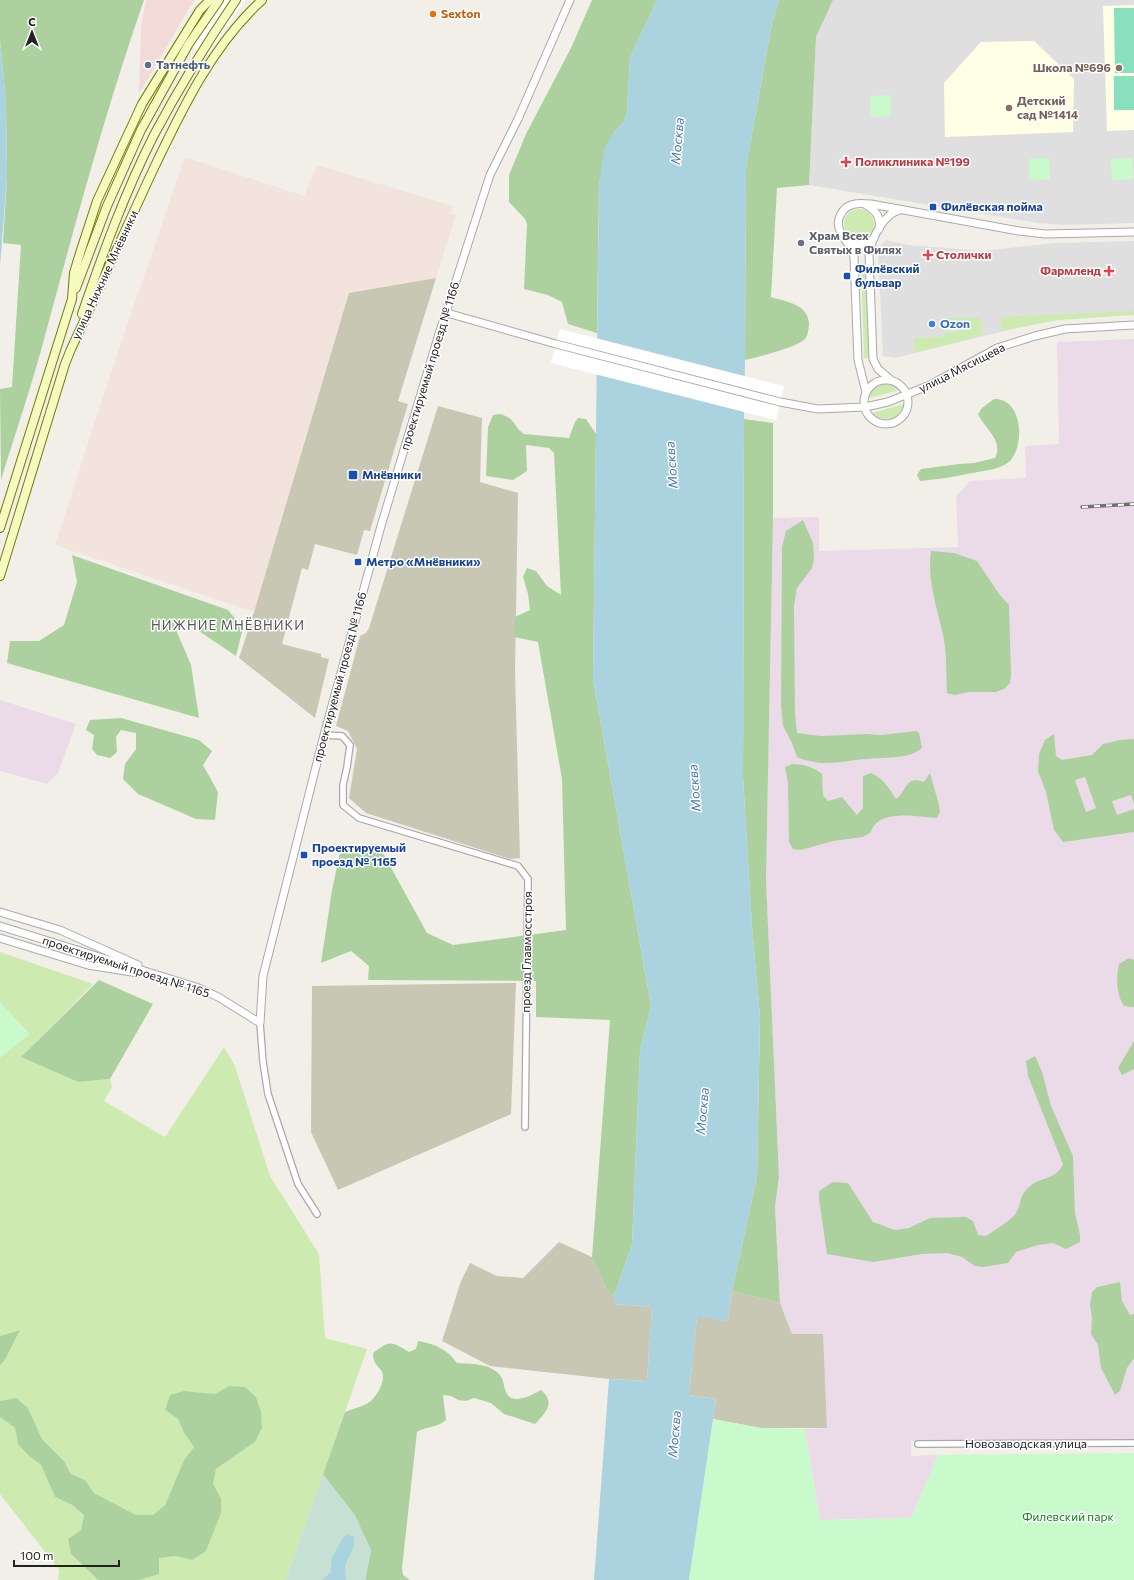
<svg xmlns="http://www.w3.org/2000/svg" width="1134" height="1580" viewBox="0 0 1134 1580" font-family="Commissioner,sans-serif">
<rect width="100%" height="100%" fill="#f2efe9"/>
<g fill="#e0dfdf">
<path d="M833 0H1134V223L1063 225 1038 223 809 185 816 37Z"/>
<path d="M886 240 908 245 982 251 1054 243 1134 241V314L1054 319 894 358 883 356 878 249Z"/>
</g>
<path fill="#f2dad9" d="M146 0H195L191 5 139 94 141 27Z"/>
<g fill="#ebdbe8">
<path d="M1134 339V1440L911 1441V1456L938 1455 911 1518 820 1520 805 1429 827 1428 822 1334H792L780 1303 775 1207 779 1177 766 880 773 518 819 517V551L958 547 956 496 970 481 1026 478 1025 446 1059 444 1057 342Z"/>
<path d="M0 700 76 724 58 773 47 784 0 771Z"/>
</g>
<g fill="#ffffe5">
<path d="M1134 5V130L1107 131 1103 6Z"/>
<path d="M1034 41 1074 79 1073 132 945 137 944 83 981 42Z"/>
</g>
<path fill="#f3e3dd" d="M185 157 304 196 317 165 453 206 451 214 456 215 436 278 349 294 254 612 55 545 109 378Z"/>
<g fill="#c7c7b4">
<path d="M436 278 398 401 408 404 370 531 364 530 357 555 315 544 308 570 302 568 282 644 321 654V657L329 659 315 718 239 658 254 612 349 293Z"/>
<path d="M438 406 482 418 480 482 518 493 515 672 520 858 510 859 366 813 349 798 357 749 348 731 336 726 360 636 366 633 369 628Z"/>
<path d="M516 983 511 1114 338 1190 311 1132 312 986Z"/>
<path d="M559 1242 592 1257 607 1290 614 1296V1304L652 1307 647 1381 609 1379 490 1366 442 1341 461 1281 470 1263 497 1276 523 1278Z"/>
<path d="M732 1291 780 1303 792 1334H823L827 1428H761L713 1419 716 1399 689 1395 697 1316 728 1321Z"/>
</g>
<g fill="#cdebb0">
<circle cx="859" cy="224" r="15"/>
<path d="M861 268H865L869 358H864Z"/>
<path d="M1134 311V315L1058 320 1001 331V317Z"/>
<path d="M945 318H980L983 335 914 353V338L942 337 945 335V332H957L956 323H945Z"/>
<path d="M884 384 893 385 900 390 869 398C871 390 876 386 884 384Z"/>
<path d="M904 404C901 420 884 424 872 413Z"/>
<path d="M0 952 93 984 21 1057 78 1082 110 1079 112 1087 104 1101 165 1137 224 1047 235 1066 270 1176 319 1254 325 1338 367 1349 286 1580H140L159 1574V1558L175 1556 192 1560 221 1498 213 1484 216 1469 255 1442 229 1386 215 1395 184 1391 165 1410 178 1419 184 1433 194 1447 184 1460 165 1505 153 1515H136L94 1493 85 1480 71 1474 64 1461 42 1439 28 1408 0 1417 15 1428 18 1444 29 1456 41 1465 55 1497 72 1505 84 1515 81 1530 68 1539 71 1554 98 1580H58L59 1570 0 1494V1366L6 1358 20 1330 0 1336Z"/>
</g>
<g fill="#add19e" fill-rule="evenodd">
<path d="M0 0H144C106 109 76 221 46 332 33 382 16 431 1 480L0 389 12 387 21 245 3 243 7 178 6 102 0 40Z"/>
<path d="M592 0H657L630 58 627 112 624 122 614 132 599 184 597 333 568 324 562 302 548 295 524 289 527 224 525 219 509 202V175L526 134 571 48Z"/>
<path d="M779 0H833L816 37 809 185 777 188 771 297C786 302 807 303 809 323 809 327 808 334 806 338 799 347 758 357 745 360L746 167 772 23Z"/>
<path d="M994 399C1022 398 1025 443 1011 460 1006 465 1000 467 994 469L946 478 920 481 917 475 921 469 959 464 974 463 995 458C1004 440 984 428 978 414L982 408Z"/>
<path d="M500 414C517 419 512 426 524 434L569 438 575 422 578 418 586 419 596 434 593 678 651 1006 640 1051 632 1245 614 1296 607 1290 592 1257 610 1020 536 1017V981L368 980 369 966 351 951 321 963 332 890 341 848 378 844 427 933 453 945 566 930 562 779 538 642 514 637 515 617 530 610 528 594 523 577 527 568 536 571 547 586 561 595 554 453 549 448 526 445 527 471 513 480 486 476 488 427 493 415Z"/>
<path d="M744 419 773 423V518L766 880 779 1177 775 1207 780 1303 732 1291 757 1176 760 1017 752 927 743 777Z"/>
<path d="M803 520 813 543 814 559 812 568 797 588 794 606 795 714 797 733 821 736 866 734 881 735 916 731 919 733 922 748C910 760 881 757 865 759 852 760 840 763 827 763 817 763 806 761 797 757L792 743 783 726 781 706 782 547 786 531Z"/>
<path d="M931 551 954 553 977 561 999 594 1009 605 1011 675 1010 683 1004 689 996 692H969L955 695 947 693C946 674 947 653 943 635 937 606 927 581 931 551Z"/>
<path d="M72 555 228 610 243 628 236 656 184 621 174 625 191 665 199 718 7 663 10 641H39L64 625 77 582Z"/>
<path d="M121 718 199 740 212 751 203 765 218 792 215 820 196 819 138 794 123 779 125 764 136 749V733L121 730 116 737 117 752 110 758 97 755 92 749 94 735 86 730 90 720Z"/>
<path d="M1054 734 1056 756 1062 760 1092 755 1103 744 1120 740 1134 739V804L1131 795 1112 801 1117 815 1134 809V832L1063 842 1054 830 1046 792 1038 771 1039 754 1045 740ZM1085 777 1096 808 1086 812 1075 780Z"/>
<path d="M792 764C803 764 813 767 822 774L823 795 828 801 842 797 857 815 863 808V776L871 773C883 778 889 788 896 799 908 790 905 775 924 782L930 773 939 805 940 812 937 818C918 817 878 808 871 832L863 837 833 841 801 850 793 849 789 842 788 782 785 767Z"/>
<path d="M1129 958 1134 960V1007L1124 1006C1116 995 1116 977 1119 964Z"/>
<path d="M99 980 153 1004 110 1079 78 1082 21 1057Z"/>
<path d="M1134 1041V1069L1122 1075 1118 1068Z"/>
<path d="M1035 1056 1042 1072 1051 1106 1073 1156 1075 1213 1080 1235V1242L1066 1249 1053 1243 1038 1245 1016 1252 1008 1263 983 1267 975 1266 962 1257 947 1253 922 1254 873 1262 827 1254 819 1199V1191L833 1182 848 1183 873 1222 895 1230 909 1228 930 1218 966 1217 973 1221 978 1235 986 1236C992 1232 1013 1219 1016 1213 1023 1201 1018 1194 1033 1184 1044 1177 1057 1178 1063 1164L1028 1076 1026 1061Z"/>
<path d="M1120 1282 1122 1301 1130 1315 1134 1314V1358L1127 1368 1120 1391 1115 1395 1101 1368 1098 1345 1091 1334 1092 1318 1090 1305 1092 1292 1097 1287Z"/>
<path d="M20 1330 6 1358 0 1366V1336Z"/>
<path d="M418 1341C435 1344 447 1349 457 1363 472 1364 489 1363 500 1375 504 1380 503 1384 505 1389 510 1408 531 1395 541 1390 556 1403 546 1412 535 1424L504 1414 491 1403 474 1398 466 1401 458 1400 451 1396 443 1395 446 1420C437 1428 427 1426 417 1432L402 1568 403 1575 410 1580H365L371 1550 323 1474 345 1412C352 1409 365 1406 371 1401 377 1395 386 1381 382 1372 377 1364 373 1364 373 1353 390 1340 391 1341 409 1352L416 1349Z"/>
<path d="M229 1386 245 1387 256 1397 261 1412 262 1428 255 1442 216 1469 213 1484 221 1498V1513L206 1551 192 1560 175 1556 159 1558V1574L140 1580H98L95 1577 71 1554 68 1539 81 1530 84 1515 72 1505 55 1497 41 1465 29 1456 18 1444 15 1428 0 1417V1401L16 1398 28 1408 42 1439 64 1461 71 1474 85 1480 94 1493 136 1515H153L165 1505 184 1460 194 1447 184 1433 178 1419 165 1410 170 1395 184 1391 215 1394Z"/>
</g>
<path fill="#c6e0d4" d="M323 1474 355 1515 371 1550 365 1580H286Z"/>
<g fill="#c8facc">
<path d="M891 95V116L871 117 870 96Z"/>
<path d="M1049 158 1050 179 1029 180V159Z"/>
<path d="M1132 158 1133 179 1112 180 1111 159Z"/>
<path d="M0 1002 30 1034 0 1058Z"/>
<path d="M713 1419 761 1428 805 1429 820 1520 911 1518 938 1455 1134 1453V1580H689Z"/>
</g>
<g fill="#88e0be">
<path d="M1114 8H1134V73H1115Z"/>
<rect x="1114" y="76" width="20" height="34"/>
</g>
<path fill="#e2e2e2" d="M945 323H956L957 332H945Z"/>
<g fill="#aad3df">
<path d="M657 0H779L772 23 746 167 745 360 744 419 743 777 752 927 760 1017 757 1176 732 1291 728 1321 697 1317 689 1395 716 1399 689 1580H594L609 1379 647 1381 652 1307 614 1304V1296L632 1245 640 1051 651 1006 593 678 599 184 604 149 614 132 624 122 627 112 630 58Z"/>
<path d="M0 40 6 102 7 178 0 267Z"/>
<path d="M348 1534 354 1537V1546L345 1565 346 1580H322L331 1572V1559L343 1538Z"/>
</g>
<g fill="#fff">
<path d="M212 0H245L207 55 183 42Z"/>
<path d="M560 329 784 386 776 420 551 363Z"/>
</g>
<g fill="none" stroke-linecap="round" stroke-linejoin="round">
<g stroke="#a9a9a9" stroke-width="8">
<g id="minor">
<path d="M324 735 342 736 350 745 347 767 343 785V805L359 818 518 866 528 879 525 1127"/>
<path d="M260 1023 263 1062 268 1094 298 1184 317 1214"/>
<path d="M918 1444 1134 1443"/>
</g>
</g>
<g stroke="#a9a9a9" stroke-width="9">
<g id="tertiary">
<path d="M866 205C876 210 881 218 879 229"/>
<path d="M847 241C857 246 866 246 874 238"/>
<path d="M447 313 556 344 780 402 818 409 865 407 888 402 930 385 997 348 1035 336 1065 329 1134 325"/>
<circle cx="886" cy="402" r="22"/>
<path d="M891 380 878 369 873 359 869 253C872 238 884 213 900 210"/>
<path d="M866 392 858 360 854 257C851 245 846 243 841 233 834 221 842 206 855 204 860 203 866 204 871 204L1019 231 1045 234 1134 232"/>
<path d="M0 912 60 930 138 965"/>
<path d="M0 926 199 988 220 998 260 1023 263 976 324 735 381 526 439 334 490 175 518 119 570 0"/>
<path d="M0 938 88 965 138 973"/>
</g>
</g>
<g stroke="#707d05" stroke-width="10">
<g id="secondary">
<path d="M76 288 107 206 141 130 188 45 219 0"/>
<path d="M82 314C103 253 125 192 154 135 179 88 206 44 236 0"/>
<path d="M0 528 72 299 74 273 80 253 97 201 142 104 200 10 210 0"/>
<path d="M0 576 65 364 71 349C99 290 125 230 153 170 182 109 212 46 262 0"/>
</g>
</g>
<use href="#minor" stroke="#fff" stroke-width="5.5"/>
<use href="#tertiary" stroke="#fff" stroke-width="7"/>
<use href="#secondary" stroke="#f7fabf" stroke-width="8"/>
<g stroke="#707070" stroke-width="3.5">
<path id="rail" d="M1082 507 1134 504"/>
</g>
<use href="#rail" stroke="#fff" stroke-width="2" stroke-dasharray="6" stroke-linecap="butt"/>
</g>
<circle fill="#e8710a" stroke="#fff" stroke-width="1.5" cx="433" cy="14" r="4"/>
<circle fill="#5c6f8a" stroke="#fff" stroke-width="1.5" cx="148" cy="65" r="4"/>
<g fill="#8d6e63" stroke="#fff" stroke-width="1.5">
<circle cx="1119" cy="68" r="4"/>
<circle cx="1009" cy="108" r="4"/>
</g>
<g fill="#e0444e" stroke="#fff" stroke-width="1.5">
<path d="M844 156h4v4h4v4h-4v4h-4v-4h-4v-4h4z"/>
<path d="M926 249h4v4h4v4h-4v4h-4v-4h-4v-4h4z"/>
<path d="M1107 265h4v4h4v4h-4v4h-4v-4h-4v-4h4z"/>
</g>
<g fill="#1a4fb4" stroke="#fff" stroke-width="1.5">
<rect x="929" y="203" width="8" height="8" rx="2"/>
<rect x="843" y="272" width="8" height="8" rx="2"/>
<rect x="348" y="470" width="10" height="10" rx="2"/>
<rect x="354" y="558" width="8" height="8" rx="2"/>
<rect x="300" y="851" width="8" height="8" rx="2"/>
</g>
<circle fill="#6b7280" stroke="#fff" stroke-width="1.5" cx="801" cy="243" r="4"/>
<circle fill="#3f7fe0" stroke="#fff" stroke-width="1.5" cx="932" cy="324" r="4"/>
<g text-anchor="middle" stroke-width="3" stroke-linejoin="round" paint-order="stroke">
<g font-size="12" font-weight="bold" fill="#c56008" stroke="#fff" text-anchor="start">
<text x="441" y="18">Sexton</text>
</g>
<g font-size="12" font-weight="bold" fill="#4e5e75" stroke="#fff" text-anchor="start">
<text x="156" y="69">Татнефть</text>
</g>
<g font-size="12" font-weight="bold" fill="#785e54" stroke="#fff" text-anchor="end">
<text x="1111" y="72">Школа №696</text>
<text x="1017" y="105" text-anchor="start">Детский<tspan x="1017" dy="14">сад №1414</tspan></text>
</g>
<g font-size="12" font-weight="bold" fill="#be3a42" stroke="#fff" text-anchor="start">
<text x="855" y="166">Поликлиника №199</text>
<text x="936" y="259">Столички</text>
<text x="1101" y="275" text-anchor="end">Фармленд</text>
</g>
<g font-size="12" font-weight="bold" fill="#164399" stroke="#fff" text-anchor="start">
<text x="941" y="211">Филёвская пойма</text>
<text x="855" y="273">Филёвский<tspan x="855" dy="14">бульвар</tspan></text>
<text x="362" y="479">Мнёвники</text>
<text x="366" y="566">Метро «Мнёвники»</text>
<text x="312" y="852">Проектируемый<tspan x="312" dy="14">проезд № 1165</tspan></text>
</g>
<g font-size="12" font-weight="bold" fill="#5b616d" stroke="#fff" text-anchor="start">
<text x="809" y="240">Храм Всех<tspan x="809" dy="14">Святых в Филях</tspan></text>
</g>
<g font-size="12" fill="#222" stroke="#fff">
<text transform="translate(105 275) rotate(-65)" y="4">улица Нижние Мнёвники</text>
<text transform="translate(430 366) rotate(-73)" y="4">проектируемый проезд № 1166</text>
<text transform="translate(962 368) rotate(-27)" y="4">улица Мясищева</text>
<text transform="translate(340 677) rotate(-75)" y="4">проектируемый проезд № 1166</text>
<text transform="translate(527 952) rotate(-89)" y="4">проезд Главмосстроя</text>
<text transform="translate(126 967) rotate(18)" y="4">проектируемый проезд № 1165</text>
<text x="1026" y="1448">Новозаводская улица</text>
</g>
<g font-size="12" font-weight="bold" fill="#366cbe" stroke="#fff" text-anchor="start">
<text x="940" y="328">Ozon</text>
</g>
<g font-size="12" fill="#0c8416" stroke="#fff">
<text x="1068" y="1521">Филевский парк</text>
</g>
<g font-size="13" font-style="italic" fill="#4a7aab" stroke="#fff">
<text transform="translate(677 141) rotate(-85)" y="5">Москва</text>
<text transform="translate(671 465) rotate(-94)" y="5">Москва</text>
<text transform="translate(694 788) rotate(-94)" y="5">Москва</text>
<text transform="translate(702 1111) rotate(-85)" y="5">Москва</text>
<text transform="translate(674 1434) rotate(-85)" y="5">Москва</text>
</g>
<g font-size="13" letter-spacing="1" fill="#555" stroke="#fff">
<text x="228" y="630">НИЖНИЕ МНЁВНИКИ</text>
</g>
</g>
<g transform="translate(32 32)" stroke="#ffffff" stroke-width="3" paint-order="stroke">
<path d="M0-3L7 15L0 10L-7 15Z" fill="#222222"/>
<text y="-6" font-size="11" font-weight="bold" text-anchor="middle" fill="#222222">С</text>
</g>
<path d="M14 1560v6h105v-6" fill="none" stroke="#222222" stroke-width="2"/>
<text x="20" y="1560" font-size="12" fill="#222222" stroke="#ffffff" stroke-width="3" paint-order="stroke">100 m</text>
</svg>
